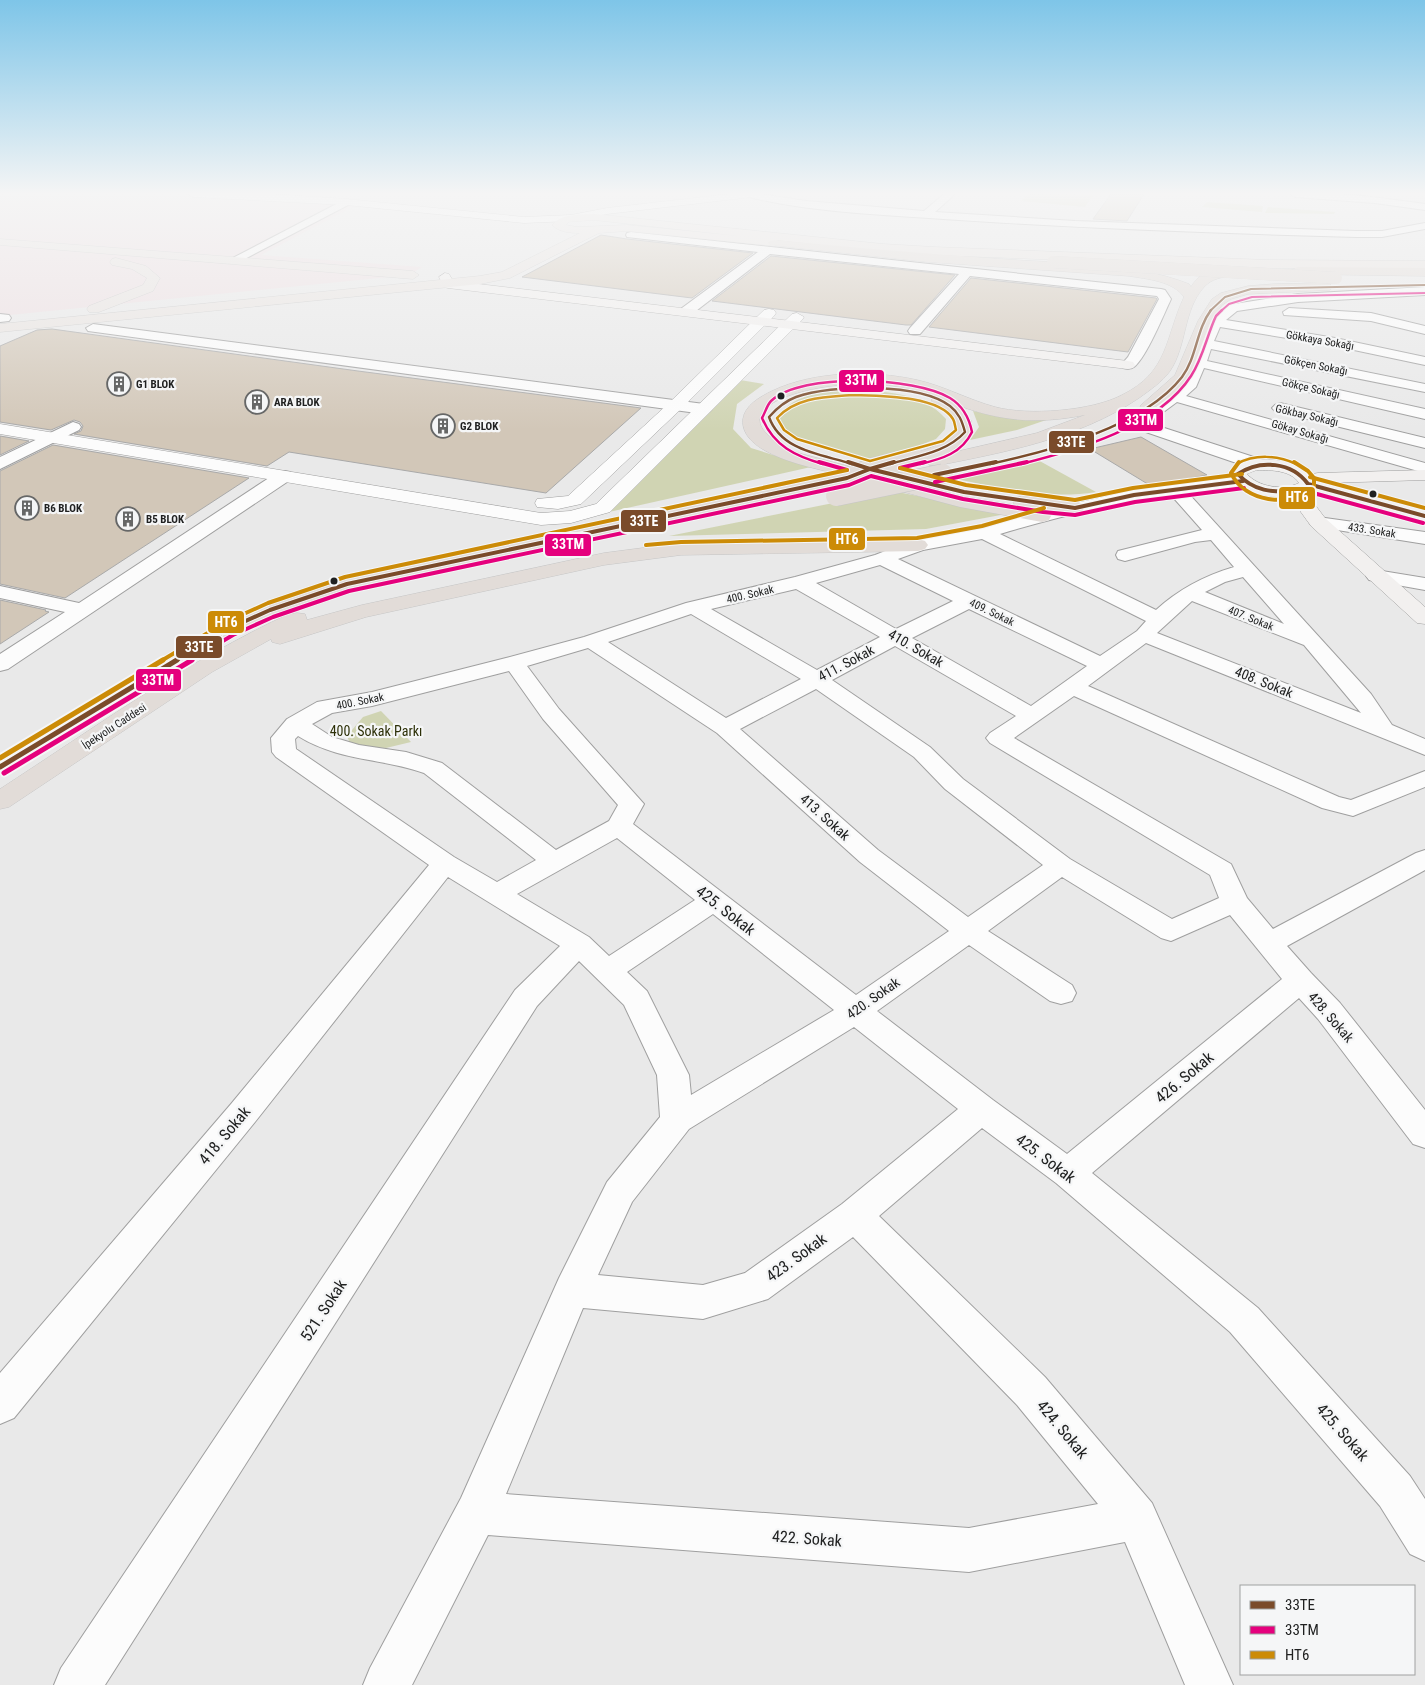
<svg xmlns="http://www.w3.org/2000/svg" width="1425" height="1685" viewBox="0 0 1425 1685" font-family="'Roboto Condensed',sans-serif">
<rect width="100%" height="100%" fill="#e9e9e9"/>
<path fill="#eddfe2" d="M0 194H256L364 201 261 255 422 267 409 275 0 316Z"/>
<g fill="#d0d4b3">
<path d="M1028 194 1093 195 1085 207 1021 201Z"/>
<path d="M1207 202 1263 206 1262 212 1202 207Z"/>
<path d="M1268 207 1335 212 1334 214 1265 213Z"/>
<path d="M740 380 764 384 737 404 733 429 751 448 811 467 609 512Z"/>
<path d="M849 390C883 391 923 392 946 419L945 429 936 439 918 446 867 459 811 444 791 435 781 425 779 415C796 393 824 392 849 390Z"/>
<path d="M973 411 1009 418H1052L1017 430 970 440 979 427Z"/>
<path d="M1036 459 1096 492C1047 500 1000 488 952 478Z"/>
<path d="M893 491 1006 514 926 529 669 536Z"/>
<path d="M381 711 411 742 386 748 351 746 347 736 363 717Z"/>
</g>
<g fill="#d2c7b8" stroke="#a9a9a9">
<path d="M1111 194H1144L1127 221 1093 219Z"/>
<path d="M601 235 627 239 753 253 692 298 522 277Z"/>
<path d="M771 256 955 275 911 325H906L712 301Z"/>
<path d="M971 278 1156 298 1157 299 1128 352 929 327Z"/>
<path d="M52 329 358 371 641 408 546 493 289 452 267 466 74 434 81 431 83 426 80 422 74 420 51 430 0 422V346L37 330Z"/>
<path d="M0 436 29 441 0 455Z"/>
<path d="M1141 437 1207 475 1151 486 1090 449Z"/>
<path d="M53 445 249 478 65 598 0 584V471Z"/>
<path d="M0 600 46 610 45 611 49 612 0 644Z"/>
</g>
<g fill="none" stroke-linecap="round" stroke-linejoin="round">
<g stroke="#9f9f9f" stroke-width="2">
<g id="minor">
<path d="M743 194H761L806 201 924 211 944 194H955L935 212 1075 221 1356 231H1382L1425 223V229L1382 237H1356C1213 233 1071 228 929 218 868 214 804 211 745 196Z"/>
<path d="M1290 194C1335 191 1380 198 1425 204V210L1375 203 1295 197Z"/>
<path d="M346 199 350 200V204L237 263H229L227 261Z"/>
<path d="M631 232 1161 289 1165 290 1171 299C1164 314 1146 358 1134 367 1131 369 1127 369 1123 368L1121 365 1128 357 1159 299 1157 296 970 276 920 334H910L908 331 910 328 959 274 770 254 692 314 687 315 681 311 682 308 758 252 627 237 626 235 627 233Z"/>
<path d="M1425 287V295L1298 302 1237 311 1226 320 1335 338 1425 357V365L1335 346 1220 327 1214 341 1425 384V392L1211 349 1207 361 1425 409V419L1204 368 1196 387 1186 396 1425 463V473L1177 402 1154 419 1152 424 1266 461 1268 465 1266 469H1254L1137 429 1135 426 1143 413 1183 385 1208 322 1228 305 1298 294Z"/>
<path d="M1289 308 1371 313 1425 326V334L1371 321 1284 315 1283 312Z"/>
<path d="M0 314 9 315 11 318 9 321 0 322Z"/>
<path d="M93 324 704 404 709 406 712 409 709 412 704 414 88 331 86 328Z"/>
<path d="M1280 403 1425 438V448L1275 411 1272 408 1275 405Z"/>
<path d="M73 422 79 424 81 427 79 430 0 469V457Z"/>
<path d="M284 471 290 472 292 476 290 480 8 669 0 671V654L65 612 0 598V586L79 603 278 472Z"/>
<path d="M1243 476 1249 477 1252 481 1249 485 1188 493 1371 694 1392 725 1425 739V755L1146 643 1088 686 1339 797 1351 800 1425 771V787L1353 816 1322 808 1074 696 1014 738 1231 864 1247 898 1273 929 1416 853 1425 850V870L1287 946 1311 973 1340 1003 1425 1110V1148L1413 1144 1318 1019 1299 998 1092 1173 1258 1308 1410 1476 1425 1499V1561L1410 1554 1380 1506 1230 1332 1056 1183 982 1128 879 1216 1045 1377 1152 1503 1233 1685H1185L1125 1542 969 1572 488 1535 412 1685H363L370 1668 461 1498 559 1278 607 1182 660 1117 657 1075 624 1005 579 961 537 1006 105 1685H54L61 1668 515 990 560 946 448 877 255 1122 14 1418 0 1424V1373L231 1104 429 865 276 757 272 752 271 738 287 719 317 702 372 692 506 658 584 637 686 603 795 577 875 555 911 541 982 528 1036 512 1134 490ZM1171 495 1202 530 1118 551 1116 555 1118 559 1125 561 1195 542 1211 540 1234 567C1204 576 1179 589 1156 610L1000 534C1057 517 1113 503 1171 495ZM982 539 1146 621 1137 631 1100 656 898 559 923 550ZM880 565 953 601 896 629 816 583ZM1243 577 1284 624 1205 592 1225 582ZM796 589 880 637 817 670 711 609ZM1192 601 1304 645 1361 713 1157 633ZM969 609 1087 666 1031 706 912 638ZM691 614 801 679 726 718 608 642ZM895 646 1016 716 990 733 986 738 990 743 1210 875 1219 898 1172 919 1070 859 963 779 930 747 832 680ZM588 648 717 733 860 862 949 931 856 995 633 824 644 804 559 709 527 666ZM509 671 543 719 618 805 609 821 556 850 442 763 406 752 359 745 332 737 312 724 332 713 372 706ZM816 689 914 757 945 789 1043 865 968 917 878 850 740 729ZM298 736C338 761 381 758 424 773L536 860 497 882 454 857 296 749 295 739ZM617 838 695 900 609 956 589 937 517 894ZM1062 877 1161 938 1171 941 1230 915 1282 979 1067 1154 993 1100 877 1011 969 945 1050 1001 1061 1004 1072 1001 1076 993 1072 985 988 931ZM713 914 834 1010 691 1095 689 1075 647 991 627 972ZM854 1027 958 1109 842 1204 745 1273 703 1285 598 1275 632 1202 689 1129ZM853 1237 1017 1405 1098 1504 969 1528 506 1494 583 1308 703 1319 768 1299Z"/>
<path d="M1318 517 1425 532V544L1312 526 1309 522 1312 518Z"/>
<path d="M1376 570 1425 578V590L1369 580 1366 576 1369 572Z"/>
</g>
</g>
<g stroke="#9f9f9f" stroke-width="1">
<g id="tertiary">
<path d="M188 194H270L346 199 524 217 571 215 607 208 730 194H757L752 197 607 214 571 221 524 223 346 205 193 197Z"/>
<path d="M769 309 774 310 776 313 774 316 682 408 581 504 558 509 537 507 535 503 537 499 568 496 670 402 764 310Z"/>
<path d="M797 313 804 317 802 320 610 512 571 523 541 525 0 434V424L541 513 570 511 596 504 792 314Z"/>
</g>
</g>
<g stroke="#9f9f9f" stroke-width="1">
<g id="secondary">
<path d="M445 273 449 274 453 281 1128 361 1133 362 1135 365 1133 368 1128 369 448 288 444 287 439 277Z"/>
<path d="M1250 460C1270 458 1297 460 1312 474L1318 473 1425 470V480L1325 483 1425 510V522L1312 491 1306 493 1325 518 1425 607V624L1417 623 1311 526 1290 497C1266 498 1243 494 1229 474L1236 465ZM1257 470C1271 470 1291 470 1299 483 1283 491 1258 487 1247 474Z"/>
</g>
</g>
<g stroke="#c6c6c6" stroke-width="1">
<g id="primary">
<path d="M594 214 883 244 934 247 1269 260 1425 261V269L1269 268 934 255 883 252 776 240 780 243 774 246 627 231 599 233 510 278 480 284 0 332V324L480 276 502 272 580 233C570 233 559 232 552 225 563 213 579 215 594 214ZM594 220 739 236 627 225 577 227 566 225 569 222Z"/>
<path d="M0 239 413 271 419 275 413 279 0 245Z"/>
<path d="M116 258 146 266 160 278 153 291 99 312H89L87 309 89 306 143 285 147 278 132 269 112 265 110 262 112 259Z"/>
</g>
</g>
<g stroke="#c6c6c6" stroke-width="1">
<g id="trunk">
<path d="M774 240C850 247 925 254 1001 259 1064 264 1130 261 1189 284L1191 287C1194 282 1199 276 1205 273 1215 269 1245 264 1252 271 1244 281 1220 270 1204 287 1183 310 1187 346 1170 371 1162 382 1150 390 1139 398 1078 439 1005 452 935 466L929 465 927 460 916 463 910 462 907 458 910 454C927 450 943 444 957 431 955 409 941 413 931 400L935 396C904 385 873 382 840 385 792 389 711 414 798 453L961 496 1015 505 1013 502 1015 498 1022 496 1075 502 1082 504 1084 508 1082 512 1075 514 1034 509 1049 512 1051 516 1049 520 1042 522 960 507 855 479 853 482 847 483 352 589 278 615 238 633 9 772 0 775V756L222 623 262 605 347 578 838 474C815 468 739 455 743 419 745 405 760 397 772 391 814 371 872 370 917 380 944 386 969 400 995 407 1028 416 1092 411 1122 395 1169 372 1165 338 1184 297 1173 281 1147 279 1129 276L928 262 770 245 768 243 770 241ZM960 406C1004 422 1039 424 1085 415L1037 433 946 454 960 445 973 432 971 421Z"/>
<path d="M1297 267 1425 268V276L1293 274 1291 271Z"/>
<path d="M1325 283 1330 284 1331 287 1330 290 1248 294 1231 299 1222 305 1211 321 1190 376 1176 392 1154 409H1142L1140 406 1175 375 1198 321 1212 299 1221 293 1248 286 1274 284Z"/>
<path d="M918 539 925 541 928 545 925 549 918 551 681 555 604 565 366 617 280 644 272 642 271 639 212 672 9 807 0 809V789C94 728 187 661 289 614L297 613 305 614 307 620 362 605 604 553 681 543Z"/>
</g>
</g>
<use href="#minor" fill="#fcfcfc" fill-rule="evenodd"/>
<use href="#tertiary" fill="#fcfcfc" fill-rule="evenodd"/>
<use href="#secondary" fill="#f2f0ef" fill-rule="evenodd"/>
<use href="#primary" fill="#e9e4e1" fill-rule="evenodd"/>
<use href="#trunk" fill="#e2dcd8" fill-rule="evenodd"/>
<g stroke="#c6c6c6" stroke-width="12" stroke-linecap="butt">
<path id="trunk-bridge-far2" d="M1053 262 1336 278"/>
</g>
<g stroke="#c6c6c6" stroke-width="16" stroke-linecap="butt">
<path id="trunk-bridge-far1" d="M891 464 916 458"/>
</g>
<g stroke="#c6c6c6" stroke-width="21" stroke-linecap="butt">
<g id="trunk-bridge">
<path d="M847 478 872 468 897 462"/>
<path d="M836 496 943 474"/>
</g>
</g>
<use href="#trunk-bridge-far2" stroke="#e2dcd8" stroke-width="12"/>
<use href="#trunk-bridge-far1" stroke="#e2dcd8" stroke-width="16"/>
<use href="#trunk-bridge" stroke="#e2dcd8" stroke-width="20"/>
<g stroke="#f5f6f7" stroke-width="4">
<path id="bus-1-far3" d="M1210 311 1225 297 1251 289 1425 285"/>
</g>
<g stroke="#f5f6f7" stroke-width="4.5">
<g id="bus-1-far2">
<path d="M852 464C821 454 781 451 769 417 777 408 785 401 796 397 831 384 920 383 950 406 959 413 962 421 965 432 946 453 916 456 890 464"/>
<path d="M990 464C1050 451 1143 427 1182 377 1197 357 1196 330 1211 310"/>
</g>
</g>
<g stroke="#f5f6f7" stroke-width="6">
<g id="bus-1-far1">
<path d="M848 462 870 469 894 462"/>
<path d="M870 469 964 492 1075 508 1134 495 1243 481"/>
<path d="M934 475 996 462"/>
<path d="M1295 491C1273 493 1253 491 1238 474 1260 459 1292 462 1308 484L1425 516"/>
<path d="M175 661 230 628 270 610 347 584 847 478 870 469"/>
</g>
</g>
<g stroke="#f5f6f7" stroke-width="9">
<path id="bus-1" d="M0 767 177 660"/>
</g>
<g stroke="#f5f6f7" stroke-width="4">
<path id="bus-2-far3" d="M1221 311 1229 304 1252 297 1425 293"/>
</g>
<g stroke="#f5f6f7" stroke-width="4.5">
<g id="bus-2-far2">
<path d="M823 464C795 456 774 446 762 418 765 413 767 405 771 401 802 372 915 377 950 398 963 406 969 417 972 432 962 453 942 459 920 464"/>
<path d="M1021 464C1077 450 1158 427 1191 376 1203 358 1207 335 1216 316L1222 310"/>
</g>
</g>
<g stroke="#f5f6f7" stroke-width="6">
<g id="bus-2-far1">
<path d="M819 462 847 470"/>
<path d="M900 468 925 462"/>
<path d="M935 482 1027 462"/>
<path d="M1306 491 1423 523"/>
<path d="M189 661 233 635 273 617 349 591 849 485 871 476 963 499 1043 512 1075 515 1135 502 1244 488"/>
</g>
</g>
<g stroke="#f5f6f7" stroke-width="9">
<path id="bus-2" d="M4 773 192 660"/>
</g>
<g stroke="#f5f6f7" stroke-width="4.5">
<g id="bus-3-far2">
<path d="M852 395C877 396 938 395 953 419 955 422 955 427 956 430L943 441 870 461 797 439 784 430 777 418C796 397 825 397 852 395Z"/>
<path d="M1237 464C1254 454 1278 455 1296 464"/>
</g>
</g>
<g stroke="#f5f6f7" stroke-width="6">
<g id="bus-3-far1">
<path d="M1239 462 1231 473C1245 503 1289 507 1314 489V478L1308 471 1294 462"/>
<path d="M900 468 966 485 1075 500 1133 488 1242 474"/>
<path d="M1310 477 1425 508"/>
<path d="M646 545 681 542 917 538 982 526 1044 508"/>
<path d="M161 661 226 622 268 603 345 577 847 470"/>
</g>
</g>
<g stroke="#f5f6f7" stroke-width="9">
<path id="bus-3" d="M0 758 163 660"/>
</g>
<use href="#bus-1-far3" stroke="#7a4b2a" stroke-width="2"/>
<use href="#bus-1-far2" stroke="#7a4b2a" stroke-width="2.5"/>
<use href="#bus-1-far1" stroke="#7a4b2a" stroke-width="4"/>
<use href="#bus-1" stroke="#7a4b2a" stroke-width="5"/>
<use href="#bus-2-far3" stroke="#e5007d" stroke-width="2"/>
<use href="#bus-2-far2" stroke="#e5007d" stroke-width="2.5"/>
<use href="#bus-2-far1" stroke="#e5007d" stroke-width="4"/>
<use href="#bus-2" stroke="#e5007d" stroke-width="5"/>
<use href="#bus-3-far2" stroke="#cc8b07" stroke-width="2.5"/>
<use href="#bus-3-far1" stroke="#cc8b07" stroke-width="4"/>
<use href="#bus-3" stroke="#cc8b07" stroke-width="5"/>
</g>
<linearGradient id="sky" x2="0" y2="1"><stop stop-color="#7ec5e8"/><stop offset="0.45" stop-color="#f5f5f5"/><stop offset="1" stop-color="#f5f5f5" stop-opacity="0"/></linearGradient>
<rect width="1425" height="430" fill="url(#sky)"/>
<defs>
<g id="building-ring" transform="scale(1.25)"><circle r="9.5" fill="#f5f6f7" stroke="#666767" stroke-width="1.5"/><path d="M-4-6H4V6H1V3H-1V6H-4ZM-2.5-4.3h1.7v1.8h-1.7ZM.8-4.3h1.7v1.8H.8ZM-2.5-1h1.7V.8h-1.7ZM.8-1h1.7V.8H.8Z" fill="#666767"/></g>
</defs>
<g fill-rule="evenodd">
<use href="#building-ring" x="119" y="384"/>
<use href="#building-ring" x="257" y="402"/>
<use href="#building-ring" x="443" y="426"/>
<use href="#building-ring" x="27" y="508"/>
<use href="#building-ring" x="128" y="519"/>
</g>
<g fill="#202121" stroke="#f5f6f7" stroke-width="2">
<circle cx="781" cy="396" r="4.5"/>
<circle cx="1373" cy="494" r="4.5"/>
<circle cx="334" cy="581" r="4.5"/>
</g>
<g text-anchor="middle" stroke-width="4.5" stroke-linejoin="round" paint-order="stroke">
<g font-size="11" fill="#202121" stroke="#f5f6f7">
<text transform="translate(1320 340) rotate(10)" y="4">Gökkaya Sokağı</text>
<text transform="translate(1316 365) rotate(11)" y="4">Gökçen Sokağı</text>
<text transform="translate(1311 388) rotate(13)" y="4">Gökçe Sokağı</text>
<text transform="translate(1307 415) rotate(13)" y="4">Gökbay Sokağı</text>
<text transform="translate(1300 431) rotate(16)" y="4">Gökay Sokağı</text>
<text transform="translate(1372 530) rotate(9)" y="4">433. Sokak</text>
<text transform="translate(750 594) rotate(-13)" y="4">400. Sokak</text>
<text transform="translate(992 612) rotate(26)" y="4">409. Sokak</text>
<text transform="translate(1251 618) rotate(22)" y="4">407. Sokak</text>
<text transform="translate(360 701) rotate(-11)" y="4">400. Sokak</text>
<text transform="translate(114 726) rotate(-33)" y="4">İpekyolu Caddesi</text>
</g>
<g font-size="11" font-weight="bold" fill="#202121" stroke="#f5f6f7" text-anchor="start">
<text x="136" y="388">G1 BLOK</text>
<text x="274" y="406">ARA BLOK</text>
<text x="460" y="430">G2 BLOK</text>
<text x="44" y="512">B6 BLOK</text>
<text x="146" y="523">B5 BLOK</text>
</g>
<g font-size="14" fill="#202121" stroke="#f5f6f7">
<text transform="translate(916 648) rotate(30)" y="5">410. Sokak</text>
<text transform="translate(846 663) rotate(-28)" y="5">411. Sokak</text>
<text transform="translate(1264 682) rotate(22)" y="5">408. Sokak</text>
<text transform="translate(825 817) rotate(42)" y="5">413. Sokak</text>
<text transform="translate(873 998) rotate(-35)" y="5">420. Sokak</text>
<text transform="translate(1331 1017) rotate(49)" y="5">428. Sokak</text>
</g>
<g font-size="14" fill="#2d3008" stroke="#f5f6f7">
<text x="376" y="736">400. Sokak Parkı</text>
</g>
<g font-size="16" fill="#202121" stroke="#f5f6f7">
<text transform="translate(726 910) rotate(38)" y="6">425. Sokak</text>
<text transform="translate(1184 1077) rotate(-40)" y="6">426. Sokak</text>
<text transform="translate(224 1135) rotate(-50)" y="6">418. Sokak</text>
<text transform="translate(1046 1158) rotate(37)" y="6">425. Sokak</text>
<text transform="translate(796 1257) rotate(-36)" y="6">423. Sokak</text>
<text transform="translate(323 1310) rotate(-57)" y="6">521. Sokak</text>
<text transform="translate(1063 1429) rotate(50)" y="6">424. Sokak</text>
<text transform="translate(1343 1432) rotate(49)" y="6">425. Sokak</text>
<text transform="translate(807 1538) rotate(4)" y="6">422. Sokak</text>
</g>
</g>
<g stroke="#f5f6f7" stroke-width="2">
<rect x="838" y="369" width="47" height="24" rx="5" fill="#e5007d"/>
<rect x="1117" y="408" width="47" height="24" rx="5" fill="#e5007d"/>
<rect x="1048" y="430" width="47" height="24" rx="5" fill="#7a4b2a"/>
<rect x="1278" y="486" width="38" height="24" rx="5" fill="#cc8b07"/>
<rect x="620" y="509" width="47" height="24" rx="5" fill="#7a4b2a"/>
<rect x="828" y="527" width="38" height="24" rx="5" fill="#cc8b07"/>
<rect x="544" y="533" width="48" height="24" rx="5" fill="#e5007d"/>
<rect x="207" y="610" width="38" height="24" rx="5" fill="#cc8b07"/>
<rect x="175" y="635" width="48" height="24" rx="5" fill="#7a4b2a"/>
<rect x="135" y="668" width="47" height="24" rx="5" fill="#e5007d"/>
</g>
<g font-size="14" text-anchor="middle" font-weight="bold" fill="#fff">
<text x="861" y="385">33TM</text>
<text x="1141" y="425">33TM</text>
<text x="1071" y="447">33TE</text>
<text x="1297" y="502">HT6</text>
<text x="644" y="526">33TE</text>
<text x="847" y="544">HT6</text>
<text x="568" y="549">33TM</text>
<text x="226" y="627">HT6</text>
<text x="199" y="652">33TE</text>
<text x="158" y="685">33TM</text>
</g>
<rect x="1240" y="1585" width="175" height="90" fill="#f5f6f7" stroke="#a0a1a1"/>
<rect x="1250" y="1601" width="25" height="8" fill="#7a4b2a" stroke="#a0a1a1"/>
<text x="1285" y="1610" font-size="15" fill="#202121">33TE</text>
<rect x="1250" y="1626" width="25" height="8" fill="#e5007d" stroke="#a0a1a1"/>
<text x="1285" y="1635" font-size="15" fill="#202121">33TM</text>
<rect x="1250" y="1651" width="25" height="8" fill="#cc8b07" stroke="#a0a1a1"/>
<text x="1285" y="1660" font-size="15" fill="#202121">HT6</text>
</svg>
